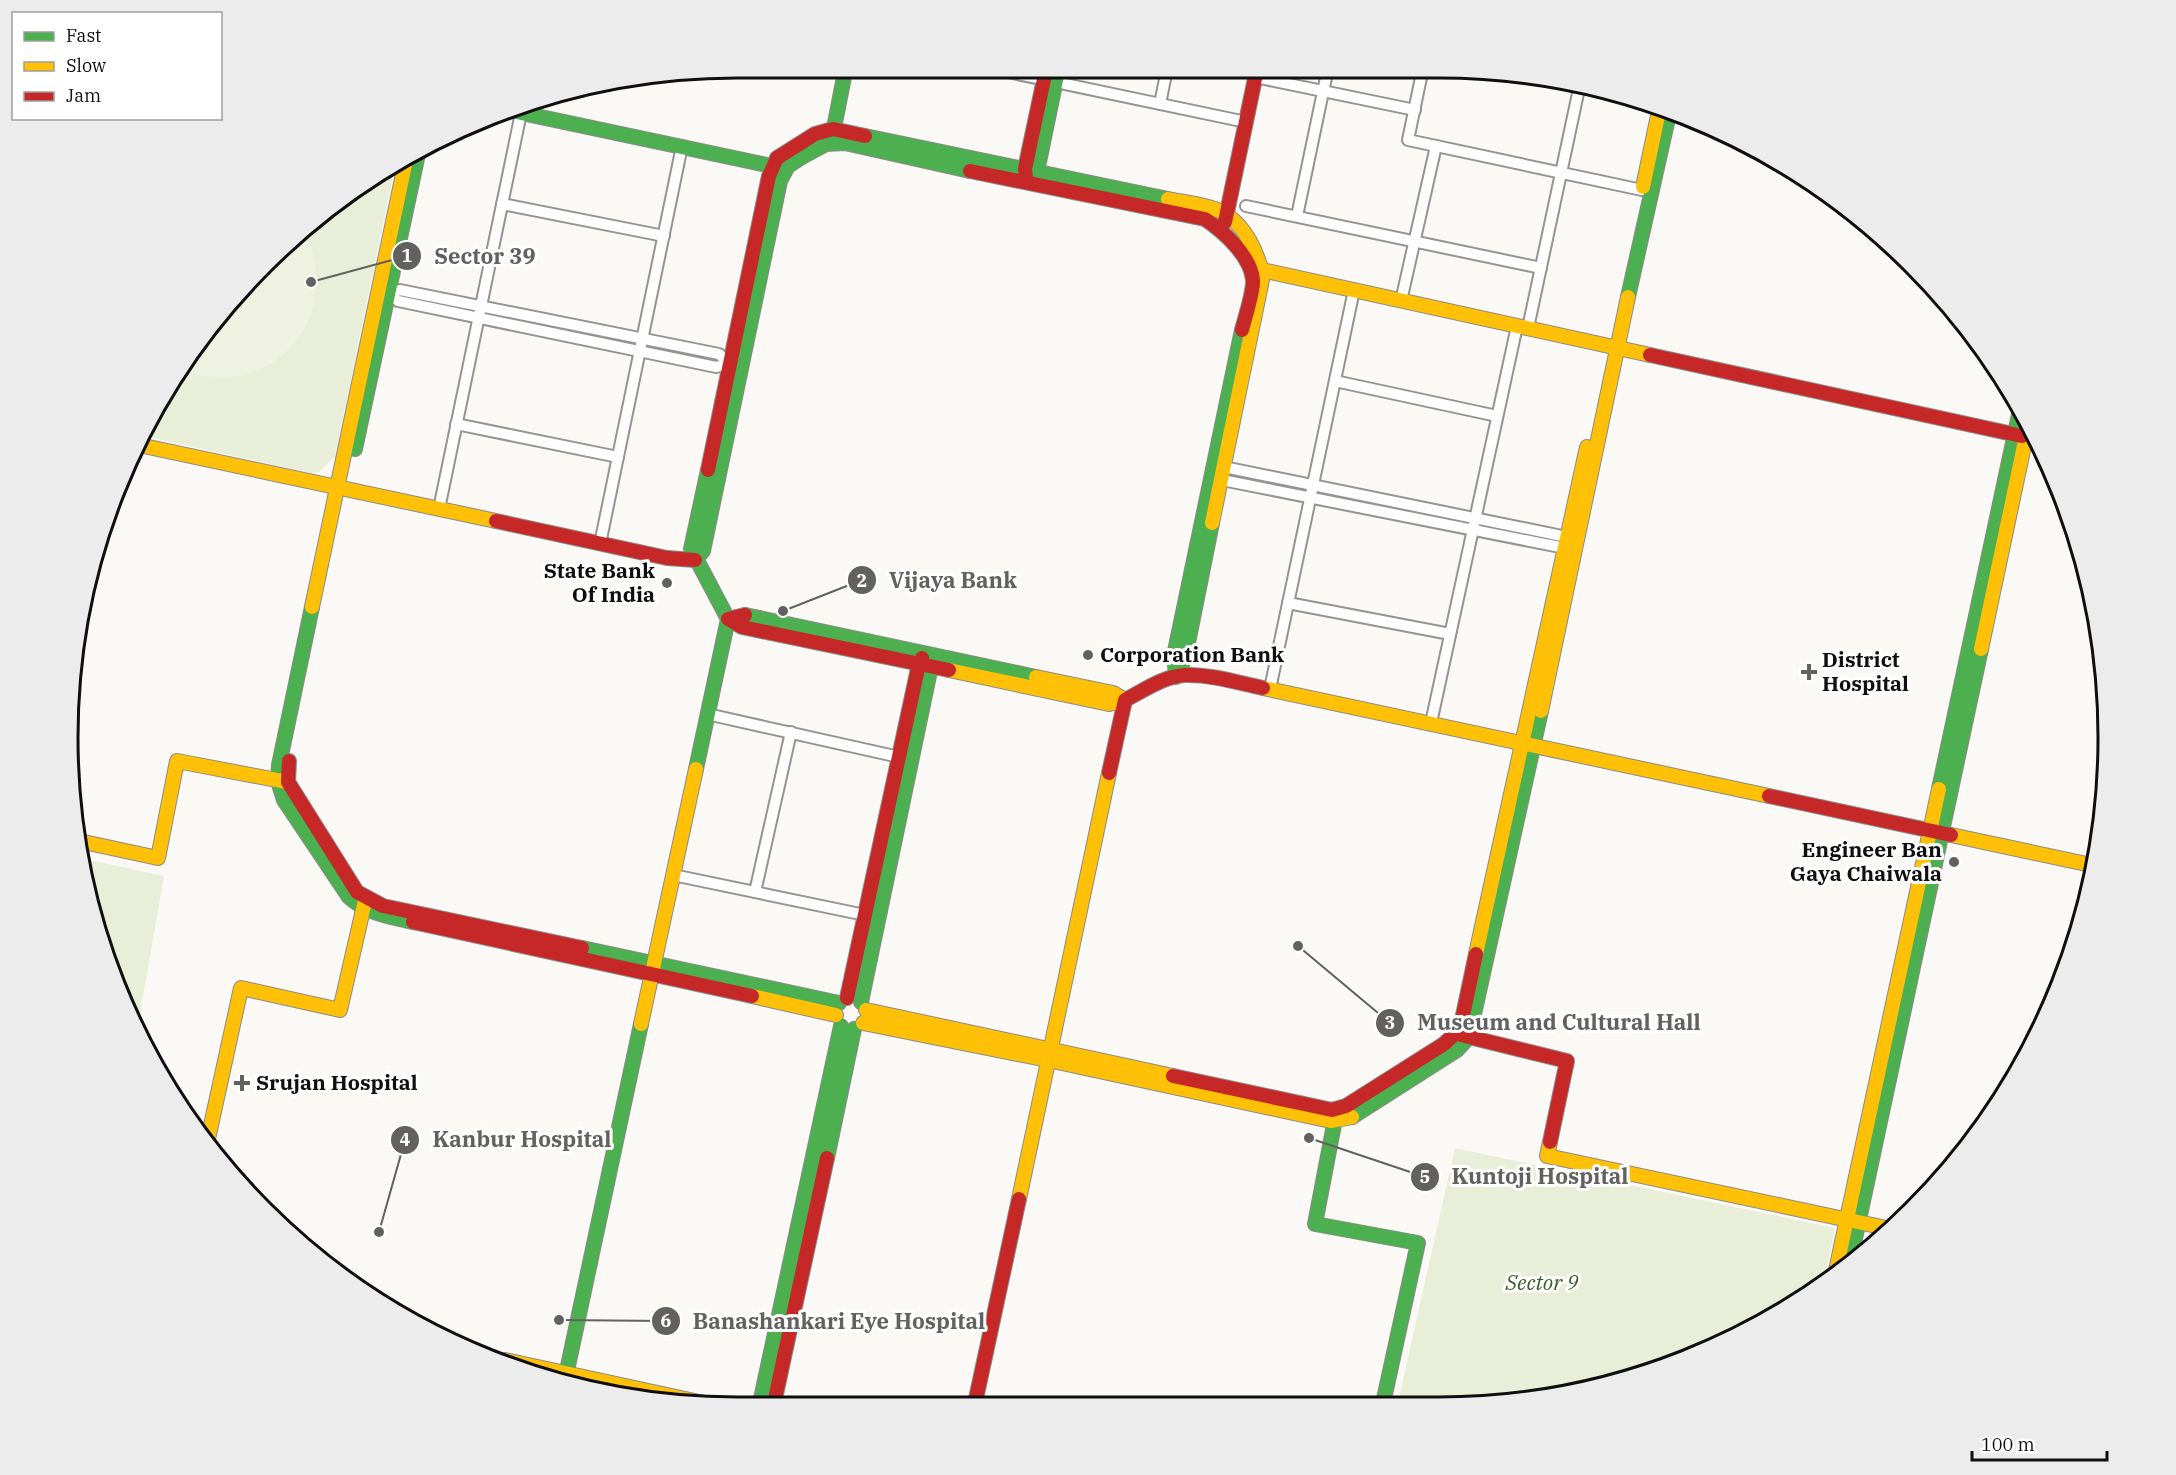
<svg xmlns="http://www.w3.org/2000/svg" width="2176" height="1475" viewBox="0 0 2176 1475" font-family="'IBM Plex Serif',serif">
<rect width="100%" height="100%" fill="#fbf9f5"/>
<g fill="#e8eed8">
<path d="M395 166 335 456 319 472 311 473 144 436 206 329 295 234 365 181Z"/>
<path d="M80 858 164 876 137 1031 118 994 80 869Z"/>
<path d="M1455 1148 1835 1228 1823 1285 1811 1294 1695 1356 1570 1395 1439 1407H1397Z"/>
</g>
<path fill="#f0f2e1" d="M302 229C333 280 312 350 255 371 231 380 206 377 182 372L206 329Z"/>
<g fill="none" stroke-linecap="round" stroke-linejoin="round">
<g stroke="#959493" stroke-width="14">
<g id="street">
<path d="M1423 68 1408 140 1642 190"/>
<path d="M1003 71 1246 122"/>
<path d="M1255 77 1415 110"/>
<path d="M1160 104 1167 69"/>
<path d="M502 204 664 236"/>
<path d="M1246 206 1541 268"/>
<path d="M1297 216 1328 68"/>
<path d="M388 294 400 290 719 354 730 364"/>
<path d="M388 294 398 301 716 367 730 364"/>
<path d="M1401 301 1436 146"/>
<path d="M1528 328 1580 84"/>
<path d="M1335 381 1497 416"/>
<path d="M456 424 618 457"/>
<path d="M1224 467 1567 537 1571 540"/>
<path d="M1222 480 1565 548 1573 545"/>
<path d="M439 509 521 113"/>
<path d="M600 544 682 146"/>
<path d="M1288 603 1450 634"/>
<path d="M1270 689 1354 290"/>
<path d="M707 714 899 757"/>
<path d="M1431 723 1517 326"/>
<path d="M673 875 865 915"/>
<path d="M755 892 791 732"/>
</g>
</g>
<g stroke="#8c8b89" stroke-width="16">
<g id="fast">
<path d="M508 110 781 168"/>
<path d="M865 136 1168 199"/>
<path d="M832 138 845 72"/>
<path d="M1031 178 1037 172 1058 70"/>
<path d="M1628 297 1669 114"/>
<path d="M355 449 418 154"/>
<path d="M695 560 703 551 780 181 788 166 802 157 826 144 845 143 970 171"/>
<path d="M312 607 279 765 278 781 284 800 349 897C368 914 389 916 413 922"/>
<path d="M745 615 1036 677"/>
<path d="M1176 675 1174 656 1242 330"/>
<path d="M1176 677 1185 658 1212 523"/>
<path d="M696 769 728 619 691 549 708 470"/>
<path d="M1939 789 2020 410"/>
<path d="M582 948 839 1003"/>
<path d="M861 1002 931 666 927 658"/>
<path d="M1336 1114 1315 1224 1418 1243 1382 1408"/>
<path d="M1352 1117 1457 1050 1469 1037 1541 711"/>
<path d="M827 1158 854 1029"/>
<path d="M1850 1262 1981 649"/>
<path d="M565 1380 641 1024"/>
<path d="M596 1391 618 1396"/>
<path d="M759 1408 841 1026"/>
</g>
</g>
<g stroke="#8c8b89" stroke-width="16">
<g id="slow">
<path d="M1643 187 1659 111"/>
<path d="M1168 199C1183 202 1200 204 1215 209 1242 219 1256 249 1263 275L1212 523"/>
<path d="M1256 271 1262 270 1650 355"/>
<path d="M139 445 496 521"/>
<path d="M312 607 406 160"/>
<path d="M1981 649 2028 427"/>
<path d="M949 670 1109 704 1125 700 1113 693 1036 677"/>
<path d="M1263 688 1769 796"/>
<path d="M1541 711 1628 297"/>
<path d="M1951 835 2096 866"/>
<path d="M79 841 158 858 177 761 287 782"/>
<path d="M1476 954 1587 447"/>
<path d="M752 996 836 1015"/>
<path d="M866 1010 1173 1076"/>
<path d="M863 1023 1048 1060 1331 1121 1352 1117"/>
<path d="M641 1024 696 769"/>
<path d="M208 1139 241 988 340 1010 365 901"/>
<path d="M1550 1142 1547 1156 1891 1229"/>
<path d="M1019 1199 1109 773"/>
<path d="M1835 1275 1939 789"/>
<path d="M505 1360 713 1405"/>
</g>
</g>
<g stroke="#8c8b89" stroke-width="16">
<g id="jam">
<path d="M970 171 1205 219C1223 231 1251 256 1253 280 1254 291 1245 318 1242 330"/>
<path d="M1026 178 1025 169 1046 70"/>
<path d="M1225 222 1257 69"/>
<path d="M1650 355 2022 436"/>
<path d="M708 470 769 176 777 158 815 134 833 129 865 136"/>
<path d="M496 521 667 558 695 560"/>
<path d="M745 615 728 619 742 627 949 670"/>
<path d="M289 761 288 782 357 892 383 906 582 948"/>
<path d="M1109 773 1125 700C1143 691 1164 676 1185 675 1209 674 1239 683 1263 688"/>
<path d="M1769 796 1951 835"/>
<path d="M413 922 752 996"/>
<path d="M847 998 919 664 922 658"/>
<path d="M1461 1035 1567 1061 1550 1142"/>
<path d="M1173 1076 1332 1110 1346 1106 1444 1044 1456 1033 1462 1020 1476 954"/>
<path d="M773 1408 827 1158"/>
<path d="M974 1408 1019 1199"/>
</g>
</g>
<use href="#street" stroke="#fefefe" stroke-width="10"/>
<use href="#fast" stroke="#4caf50" stroke-width="14"/>
<use href="#slow" stroke="#ffc107" stroke-width="14"/>
<use href="#jam" stroke="#c62828" stroke-width="14"/>
</g>
<g fill="#626160" stroke="#fff" stroke-width="2">
<circle cx="667" cy="583" r="6"/>
<circle cx="1088" cy="655" r="6"/>
<path d="M1806 663h6v6h6v6h-6v6h-6v-6h-6v-6h6z"/>
<circle cx="1954" cy="862" r="6"/>
<path d="M239 1074h6v6h6v6h-6v6h-6v-6h-6v-6h6z"/>
</g>
<g text-anchor="middle" stroke-width="6" stroke-linejoin="round" paint-order="stroke">
<g font-size="21" font-weight="bold" fill="#0f0f0f" stroke="#fff" text-anchor="start">
<text x="655" y="578" text-anchor="end">State Bank<tspan x="655" dy="24">Of India</tspan></text>
<text x="1100" y="662">Corporation Bank</text>
<text x="1822" y="667">District<tspan x="1822" dy="24">Hospital</tspan></text>
<text x="1942" y="857" text-anchor="end">Engineer Ban<tspan x="1942" dy="24">Gaya Chaiwala</tspan></text>
<text x="256" y="1090">Srujan Hospital</text>
</g>
<g font-size="21" font-style="italic" fill="#3b6027" stroke="#fff">
<text x="1542" y="1290">Sector 9</text>
</g>
</g>
<path d="M0 0H2176V1475H0ZM737 78H1439A659 659 0 0 1 2098 737V738A659 659 0 0 1 1439 1397H737A659 659 0 0 1 78 738V737A659 659 0 0 1 737 78Z" fill="#ececec" fill-rule="evenodd"/>
<path fill="none" stroke="#0f0f0f" stroke-width="3" d="M737 78H1439A659 659 0 0 1 2098 737V738A659 659 0 0 1 1439 1397H737A659 659 0 0 1 78 738V737A659 659 0 0 1 737 78Z"/>
<path fill="none" stroke="#626160" stroke-width="2" d="M311 282L407 256M783 611L862 580M1298 946L1390 1023M379 1232L405 1140M1309 1138L1425 1177M559 1320L666 1321"/>
<g fill="#626160" stroke="#fff" stroke-width="2">
<circle cx="311" cy="282" r="6"/>
<circle cx="783" cy="611" r="6"/>
<circle cx="1298" cy="946" r="6"/>
<circle cx="379" cy="1232" r="6"/>
<circle cx="1309" cy="1138" r="6"/>
<circle cx="559" cy="1320" r="6"/>
<circle cx="407" cy="256" r="15"/>
<circle cx="862" cy="580" r="15"/>
<circle cx="1390" cy="1023" r="15"/>
<circle cx="405" cy="1140" r="15"/>
<circle cx="1425" cy="1177" r="15"/>
<circle cx="666" cy="1321" r="15"/>
</g>
<g font-size="18" text-anchor="middle" font-weight="bold" fill="#fff">
<text x="407" y="262">1</text>
<text x="862" y="587">2</text>
<text x="1390" y="1029">3</text>
<text x="405" y="1146">4</text>
<text x="1425" y="1183">5</text>
<text x="666" y="1327">6</text>
</g>
<g font-size="22" text-anchor="middle" font-weight="bold" fill="#626160" stroke="#fff" stroke-width="6" stroke-linejoin="round" paint-order="stroke">
<text x="485" y="264">Sector 39</text>
<text x="953" y="588">Vijaya Bank</text>
<text x="1559" y="1030">Museum and Cultural Hall</text>
<text x="522" y="1147">Kanbur Hospital</text>
<text x="1540" y="1184">Kuntoji Hospital</text>
<text x="839" y="1329">Banashankari Eye Hospital</text>
</g>
<rect x="12" y="12" width="210" height="108" fill="#ffffff" stroke="#9f9f9f" stroke-width="1.5"/>
<rect x="24" y="32" width="30" height="9" fill="#4caf50" stroke="#9f9f9f" stroke-width="1.5"/>
<text x="66" y="42" font-size="18" fill="#0f0f0f">Fast</text>
<rect x="24" y="62" width="30" height="9" fill="#ffc107" stroke="#9f9f9f" stroke-width="1.5"/>
<text x="66" y="72" font-size="18" fill="#0f0f0f">Slow</text>
<rect x="24" y="92" width="30" height="9" fill="#c62828" stroke="#9f9f9f" stroke-width="1.5"/>
<text x="66" y="102" font-size="18" fill="#0f0f0f">Jam</text>
<path d="M1972 1451v9h135v-9" fill="none" stroke="#0f0f0f" stroke-width="3"/>
<text x="1981" y="1451" font-size="18" fill="#0f0f0f" stroke="#ffffff" stroke-width="4.5" paint-order="stroke">100 m</text>
</svg>
